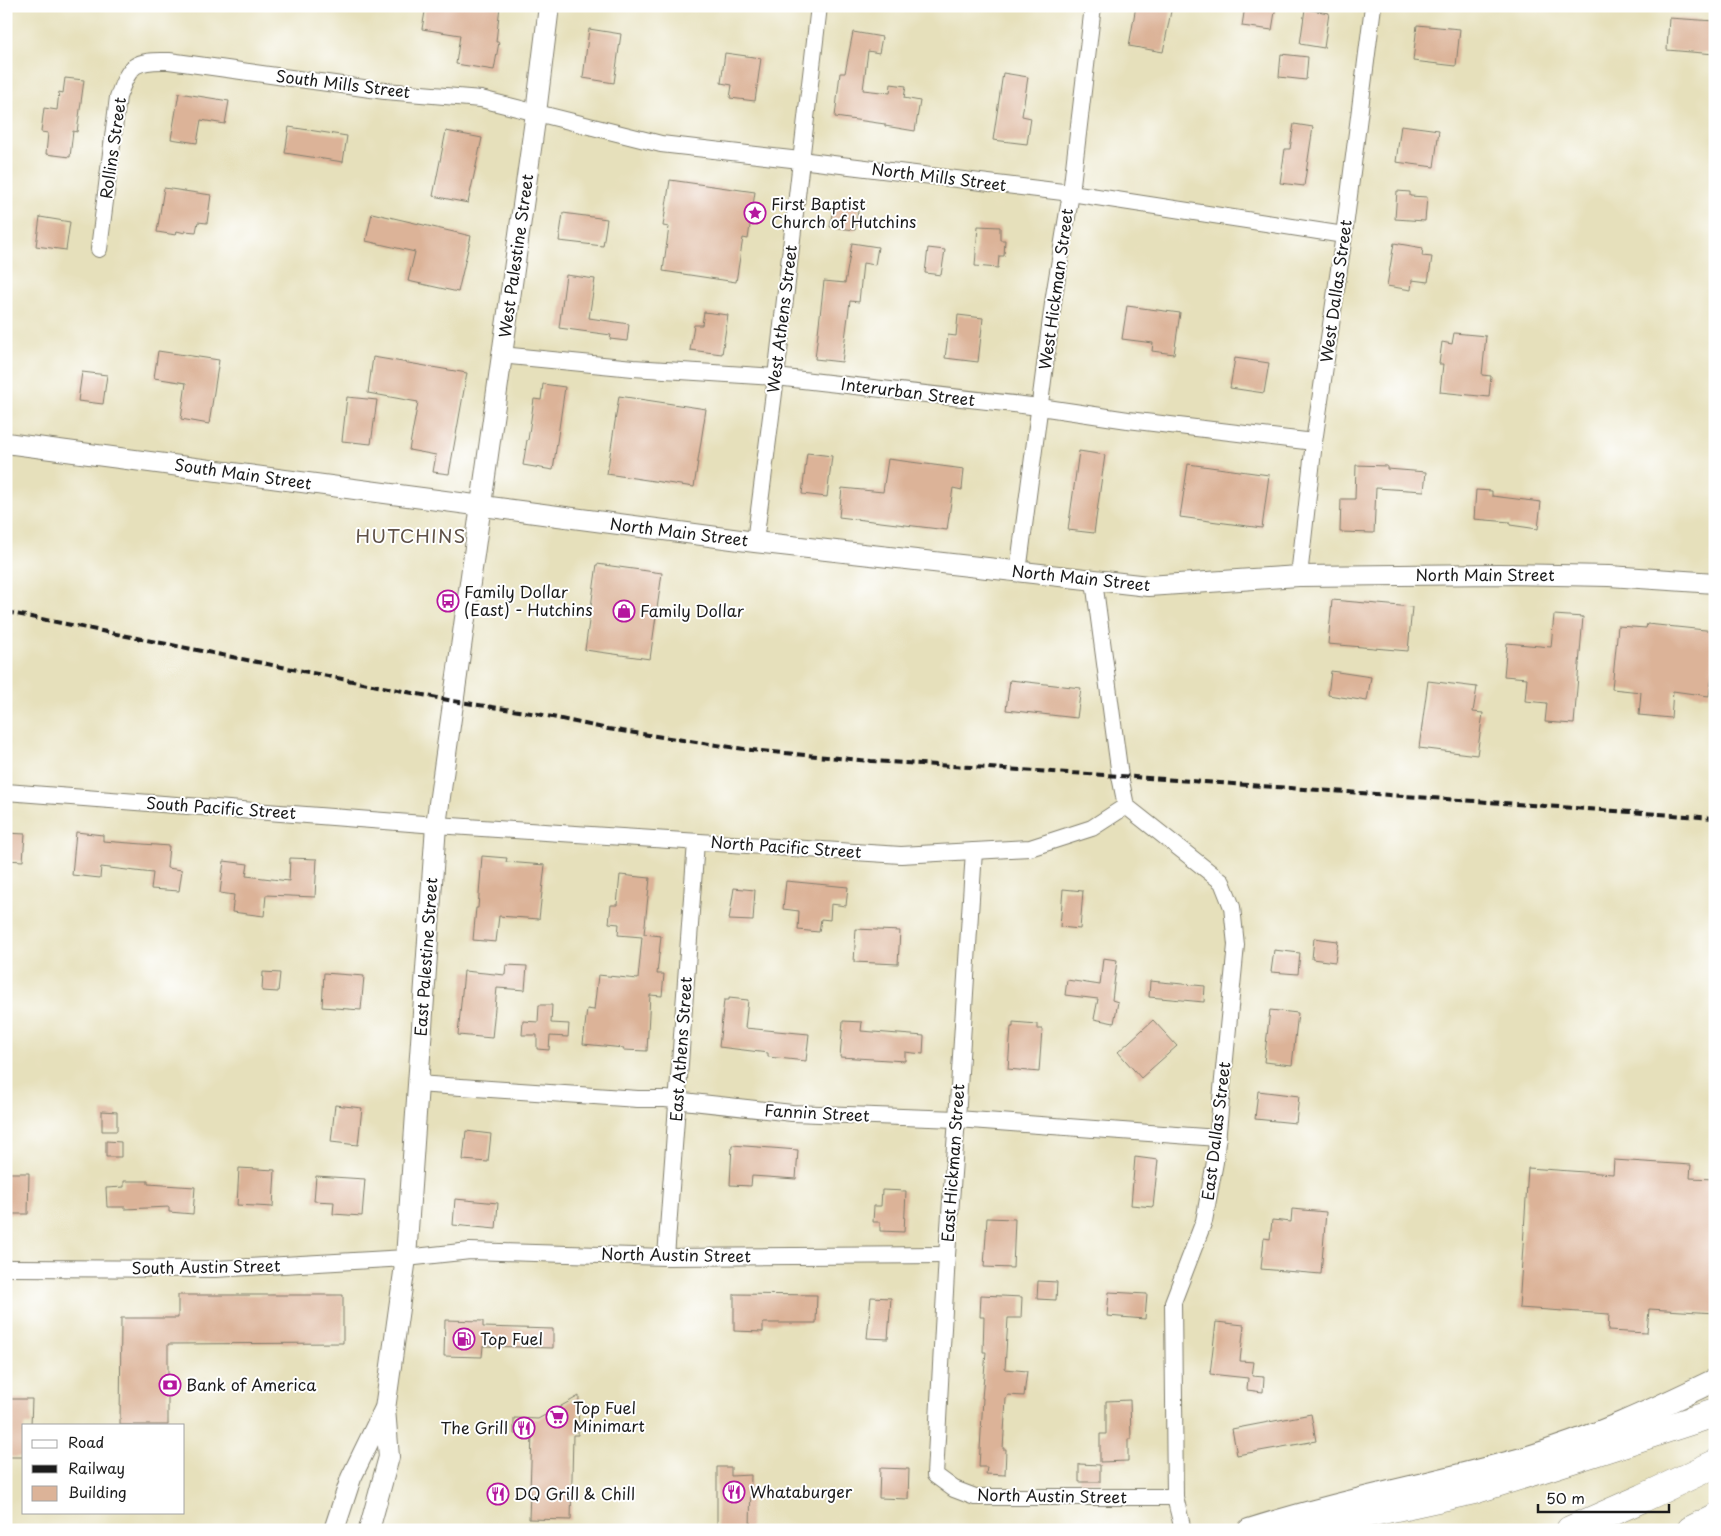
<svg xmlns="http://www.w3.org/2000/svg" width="1721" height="1536" viewBox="0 0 1721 1536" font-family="'Playpen Sans',sans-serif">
<rect width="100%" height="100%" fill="#fff"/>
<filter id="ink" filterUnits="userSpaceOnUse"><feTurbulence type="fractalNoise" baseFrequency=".02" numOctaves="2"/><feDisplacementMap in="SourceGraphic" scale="10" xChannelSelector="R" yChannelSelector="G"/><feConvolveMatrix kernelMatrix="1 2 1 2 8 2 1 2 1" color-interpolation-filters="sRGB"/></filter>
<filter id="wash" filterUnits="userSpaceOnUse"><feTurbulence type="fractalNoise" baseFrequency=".0096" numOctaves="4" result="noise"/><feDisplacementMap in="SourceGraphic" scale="20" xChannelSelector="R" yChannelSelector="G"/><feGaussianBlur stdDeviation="1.12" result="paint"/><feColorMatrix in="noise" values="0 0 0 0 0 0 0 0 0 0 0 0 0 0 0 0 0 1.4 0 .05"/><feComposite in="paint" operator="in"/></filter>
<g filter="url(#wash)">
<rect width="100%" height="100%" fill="#e6e0bb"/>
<g id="blocks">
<g fill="#dcb398">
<path d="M426 6H500L496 42H499L494 70 456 64 460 35 422 29Z"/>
<path d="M1136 6H1172L1163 52 1129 46Z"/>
<path d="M1245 6H1276L1272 30 1242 26Z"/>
<path d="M1305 9 1329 13 1324 48 1300 44Z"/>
<path d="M1669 18 1715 21V54L1667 50Z"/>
<path d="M1417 25 1460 29 1456 66 1413 61Z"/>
<path d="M589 29 621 34 614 83 583 78Z"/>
<path d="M853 32 882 37 879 53 868 51 863 90 890 93 891 84 906 86 904 98 920 101 915 131 885 126V124L835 117 840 73H845Z"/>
<path d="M725 53 761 58 755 101 730 98 732 85 721 83Z"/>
<path d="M1281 54 1308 57 1306 80 1279 77Z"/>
<path d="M1003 73 1028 77 1022 116 1031 118 1027 144 993 140Z"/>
<path d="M65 78 84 80 77 132 73 131 70 157 46 154 48 133 41 132 44 108 57 110 59 92 63 93Z"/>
<path d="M179 93 229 101 225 124 201 120 197 143 171 139Z"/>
<path d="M1294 124 1313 127 1304 186 1280 183 1285 149H1290Z"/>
<path d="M1401 125 1439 130 1434 167 1396 162Z"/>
<path d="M289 127 347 136 343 162 285 153Z"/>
<path d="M446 131 482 138 468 203 433 196Z"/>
<path d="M670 180 755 192 748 239 743 238 736 282 663 271 669 227 663 226Z"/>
<path d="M164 188 211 195 207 223 198 222 196 232 185 231V233L177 231 176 235 157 232Z"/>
<path d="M1397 191 1410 192V196L1427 197 1425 221 1395 219Z"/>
<path d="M834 201 859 205 855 230 830 227Z"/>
<path d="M372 213 471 236 458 292 408 281 415 252 366 241Z"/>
<path d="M563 213 607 219 603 246 559 241Z"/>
<path d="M40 217 70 222 66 250 36 246Z"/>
<path d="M978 226 1000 227V240H1005L1004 256H999L998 268 975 266Z"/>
<path d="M852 243 878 247 875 265 863 263 859 302 850 301 842 362 815 359 824 281 845 283Z"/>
<path d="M1394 243 1423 248 1422 256 1432 257 1428 282 1412 280 1411 290 1387 286Z"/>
<path d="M928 248 945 250 941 275 925 273Z"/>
<path d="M566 275 595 279 589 318 629 324 627 341 610 339 611 335 559 328Z"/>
<path d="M1127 306 1180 313 1174 354 1152 351 1153 343 1122 339Z"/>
<path d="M704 312 728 315 722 354 690 350 694 325H702Z"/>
<path d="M958 315 983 318 978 362 945 358 948 335 956 336Z"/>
<path d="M1454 333 1486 336 1482 375 1491 376 1489 397 1440 392 1443 364H1439L1442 342 1452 344Z"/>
<path d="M158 351 219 360 209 424 181 419 186 383 154 378Z"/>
<path d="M373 357 467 373 449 474 433 472 436 455 409 450 418 402 368 393Z"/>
<path d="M1235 358 1269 363 1264 393 1230 388Z"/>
<path d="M82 372 107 375 103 404 78 401Z"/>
<path d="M543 384 565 387 553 470 523 465 527 440H528L534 399 541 400Z"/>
<path d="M619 396 706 409 694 487 607 474Z"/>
<path d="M347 397 377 400 371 444 342 441Z"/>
<path d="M1079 451 1105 455 1094 533 1068 530Z"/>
<path d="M807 453 832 456 827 497 802 494Z"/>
<path d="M888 459 964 469 962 490 953 488 947 530 839 517 842 488 883 492Z"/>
<path d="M1188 464 1269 475 1262 528 1180 517Z"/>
<path d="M1356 465 1387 466V469L1426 472 1424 491 1376 488 1374 533 1340 532 1341 499H1355Z"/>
<path d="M1476 490 1492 491V496L1541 502 1538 529 1510 525V522L1474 519Z"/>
<path d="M597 564 662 573 650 659 585 650Z"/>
<path d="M1332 600 1412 607 1408 651 1328 644Z"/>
<path d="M1554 615 1583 617 1574 724 1545 722 1547 703 1525 701 1527 678 1504 676 1507 643 1551 647Z"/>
<path d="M1647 624 1715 631V658L1709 696 1673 691 1671 718 1639 715 1641 692 1612 689 1618 626 1646 628Z"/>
<path d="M1331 671 1371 677 1367 701 1328 695Z"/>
<path d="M1010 680 1081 688 1077 718 1006 710Z"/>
<path d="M1428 681 1477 687 1473 712 1483 713 1477 755 1419 748Z"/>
<path d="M76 832 103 835V841L169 846 167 868 182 870 179 891 151 889 153 873 101 867 100 878 72 875Z"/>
<path d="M6 833 25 834 23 861 6 860Z"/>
<path d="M482 856 507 858 506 862 545 865 539 919 499 916 496 942 473 940 476 908H478Z"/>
<path d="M290 858 317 859 315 897 266 895 264 916 232 912 234 895 220 893 224 861 248 864 246 876 289 881Z"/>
<path d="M620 875 650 878 644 934 661 936 657 974H664L662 996 650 995 647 1051 623 1050 624 1048 583 1044 587 1009 594 1010 598 975 638 979 642 937 618 935 619 924 609 923 611 905H617Z"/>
<path d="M786 881 848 887 846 906 831 904 830 920 821 919 819 932 798 930 799 911 783 909Z"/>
<path d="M734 888 755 890 753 921 729 920Z"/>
<path d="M1063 889 1083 891 1080 929 1060 927Z"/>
<path d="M856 929 900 931 898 964 854 962Z"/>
<path d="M1314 938 1338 941 1335 962 1312 959Z"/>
<path d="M1274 950 1300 953 1298 974 1271 972Z"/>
<path d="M1103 958 1117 960 1112 1000 1118 1002 1114 1023 1094 1019 1098 999 1065 995 1067 980 1100 985Z"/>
<path d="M506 965 527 966 525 990 497 988 492 1038 458 1035 464 971 505 975Z"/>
<path d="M263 972 280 973 278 992 262 991Z"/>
<path d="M324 973 364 976 361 1010 322 1007Z"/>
<path d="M1150 981 1205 986 1204 1002 1149 997Z"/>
<path d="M729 998 748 1000 745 1028 809 1034 806 1061 768 1057V1053L719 1047 724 1000H729Z"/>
<path d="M539 1005H552L551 1023 569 1024 568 1037 550 1036 549 1050 537 1049V1035H522L523 1021 538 1022Z"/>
<path d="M1270 1010 1298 1013 1292 1065 1264 1062Z"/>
<path d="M1153 1020 1177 1046 1141 1078 1118 1052Z"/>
<path d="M843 1021 862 1022 861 1031 924 1036 923 1054 905 1052V1061L840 1057Z"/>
<path d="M1013 1022 1037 1024V1029H1042L1039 1072 1008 1069 1011 1027H1013Z"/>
<path d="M1258 1091 1299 1096 1296 1123 1255 1119Z"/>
<path d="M335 1105 362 1108 358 1145 331 1142Z"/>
<path d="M102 1111 117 1112V1131H102Z"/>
<path d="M466 1131 491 1134 488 1162 463 1160Z"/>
<path d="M106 1141 121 1142V1157H106Z"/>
<path d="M732 1145 798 1150 796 1179 752 1176 751 1186 730 1185Z"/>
<path d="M1135 1157 1158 1160 1153 1207 1131 1205Z"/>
<path d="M1614 1160 1691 1165 1690 1178 1715 1179V1313L1649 1309 1647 1333 1608 1331 1609 1314 1519 1308 1528 1168 1613 1174Z"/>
<path d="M239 1168 275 1170 273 1207 237 1205Z"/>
<path d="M6 1173H29L28 1214H6Z"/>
<path d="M316 1176 365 1179 362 1216 333 1214 334 1202 314 1201Z"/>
<path d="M124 1181H148V1184L195 1187 193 1214 169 1212V1207L125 1209V1207H107L106 1188 124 1187Z"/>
<path d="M882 1190 906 1191 904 1232 880 1231V1222H873L874 1206H881Z"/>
<path d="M455 1199 498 1203 496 1229 453 1225Z"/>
<path d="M1292 1209 1326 1212 1321 1274 1261 1269 1264 1238 1270 1239 1272 1220 1291 1222Z"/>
<path d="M987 1218 1015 1219 1013 1268 984 1267Z"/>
<path d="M1038 1281 1057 1282 1056 1300 1037 1299Z"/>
<path d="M1109 1292 1147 1294 1145 1319 1107 1316Z"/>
<path d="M734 1294 817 1295 816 1323H763V1332L734 1331Z"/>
<path d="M178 1295H343V1343L168 1344V1425H120L121 1318H178Z"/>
<path d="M981 1295 1022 1297 1021 1318H1008L1005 1369 1027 1371 1024 1396 1008 1395 1006 1399 1003 1449H1006L1005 1475 986 1474 987 1467H979L983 1398H982L986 1352H983L984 1317H980Z"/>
<path d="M871 1297 891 1298 888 1339 867 1338Z"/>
<path d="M445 1320 483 1321V1327L553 1329V1348L483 1346 482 1357 444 1356Z"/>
<path d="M1216 1322 1244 1325 1240 1361 1254 1362 1252 1376 1264 1377 1263 1392 1247 1390 1248 1378 1210 1374Z"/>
<path d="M579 1396 578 1435H573L571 1520 529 1519 532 1435 514 1434V1418L538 1419Z"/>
<path d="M6 1399H32L31 1425H24V1457H6Z"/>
<path d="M1130 1400 1131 1439H1128V1461L1100 1462V1434H1106V1401Z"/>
<path d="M1311 1414 1316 1441 1237 1455 1232 1429Z"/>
<path d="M1079 1464 1100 1465V1482H1079Z"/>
<path d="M717 1467H731V1476L751 1475 750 1530H717Z"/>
<path d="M880 1468 909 1469 908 1499 879 1498Z"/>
</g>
</g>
</g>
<g filter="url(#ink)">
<use href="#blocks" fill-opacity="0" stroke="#817e6c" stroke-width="1"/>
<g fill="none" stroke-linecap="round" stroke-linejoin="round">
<g stroke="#817e6c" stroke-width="18">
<g id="minor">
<path d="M99 249 118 97C130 64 134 60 169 61L385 91 481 99 661 144 800 160 1071 193 1344 235"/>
<path d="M501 355 633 368 776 377 1040 407 1128 420 1314 442"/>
<path d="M755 542 776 377 819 6"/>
<path d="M1018 572 1054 296 1071 193 1093 6"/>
<path d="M1299 576 1314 442 1344 235 1373 6"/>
<path d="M1094 581 1120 776 1126 806 1222 882 1232 907 1236 945 1215 1162 1204 1221 1173 1302 1175 1497 1183 1530"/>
<path d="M6 792 436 825 901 855 1030 848 1092 828 1126 806"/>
<path d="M974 851 957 1119 947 1255 935 1475 954 1489 975 1497H1175"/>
<path d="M417 1084 638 1099H665L792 1113 957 1119 1218 1138"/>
<path d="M666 1257 696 842"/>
<path d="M6 1268 215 1269 406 1258 470 1251 666 1257 947 1255"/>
</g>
</g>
<g stroke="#817e6c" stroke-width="22">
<g id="tertiary">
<path d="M6 443 755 542 1148 586 1299 576 1499 574 1609 576 1715 583"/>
<path d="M334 1530 351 1478 384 1410"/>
<path d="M369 1530 389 1457 385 1409 406 1258 436 825 536 113 549 6"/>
</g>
</g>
<g stroke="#817e6c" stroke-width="24">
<path id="secondary" d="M1249 1530C1339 1501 1433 1484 1525 1458 1591 1439 1653 1410 1715 1380"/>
</g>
<g stroke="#817e6c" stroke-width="29">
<g id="motorway">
<path d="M1291 1530 1474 1490 1595 1452 1715 1413"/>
<path d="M1570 1530 1643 1498 1715 1464"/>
<path d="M1691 1530 1715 1518"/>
</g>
</g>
<use href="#minor" stroke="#fff" stroke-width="16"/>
<use href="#tertiary" stroke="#fff" stroke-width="20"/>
<use href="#secondary" stroke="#fff" stroke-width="22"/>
<use href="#motorway" stroke="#fff" stroke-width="28"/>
<path stroke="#1c1c1c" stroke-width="4" stroke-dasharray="8 4" stroke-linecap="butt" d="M6 612 453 701 538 714 608 729 751 750 871 761 1120 776 1715 818"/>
</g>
</g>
<defs>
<g id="sight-ring" transform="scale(1.125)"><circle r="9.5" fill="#fff" stroke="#b5179e" stroke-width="1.5"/><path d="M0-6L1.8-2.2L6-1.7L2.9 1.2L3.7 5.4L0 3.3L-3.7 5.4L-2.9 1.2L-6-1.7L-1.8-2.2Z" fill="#b5179e"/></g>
<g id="bus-ring" transform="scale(1.125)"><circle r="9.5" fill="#fff" stroke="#b5179e" stroke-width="1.5"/><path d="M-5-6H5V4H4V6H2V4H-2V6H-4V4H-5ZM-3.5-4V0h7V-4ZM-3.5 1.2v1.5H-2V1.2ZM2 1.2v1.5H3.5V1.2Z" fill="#b5179e"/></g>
<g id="shop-ring" transform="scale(1.125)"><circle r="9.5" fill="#fff" stroke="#b5179e" stroke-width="1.5"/><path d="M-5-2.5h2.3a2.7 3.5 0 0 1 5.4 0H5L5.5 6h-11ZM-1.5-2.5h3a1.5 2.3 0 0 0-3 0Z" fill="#b5179e"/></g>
<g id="fuel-ring" transform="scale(1.125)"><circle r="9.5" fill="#fff" stroke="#b5179e" stroke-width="1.5"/><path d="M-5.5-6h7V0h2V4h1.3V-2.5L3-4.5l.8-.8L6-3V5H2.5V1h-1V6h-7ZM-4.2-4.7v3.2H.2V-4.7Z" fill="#b5179e"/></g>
<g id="bank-ring" transform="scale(1.125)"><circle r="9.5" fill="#fff" stroke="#b5179e" stroke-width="1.5"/><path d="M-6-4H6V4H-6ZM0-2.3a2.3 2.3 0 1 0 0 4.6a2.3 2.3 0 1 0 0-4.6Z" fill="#b5179e"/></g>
<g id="supermarket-ring" transform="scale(1.125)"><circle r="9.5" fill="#fff" stroke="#b5179e" stroke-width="1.5"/><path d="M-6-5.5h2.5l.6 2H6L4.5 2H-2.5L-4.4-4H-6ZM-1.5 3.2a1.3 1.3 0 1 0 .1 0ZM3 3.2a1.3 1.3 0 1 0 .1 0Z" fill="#b5179e"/></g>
<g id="restaurant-ring" transform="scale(1.125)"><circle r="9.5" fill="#fff" stroke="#b5179e" stroke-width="1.5"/><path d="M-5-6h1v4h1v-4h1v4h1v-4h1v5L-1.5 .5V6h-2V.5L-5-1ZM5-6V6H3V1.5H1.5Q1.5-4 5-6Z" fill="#b5179e"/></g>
</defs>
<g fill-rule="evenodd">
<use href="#sight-ring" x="755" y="213"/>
<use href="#bus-ring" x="448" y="601"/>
<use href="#shop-ring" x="624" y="611"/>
<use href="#fuel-ring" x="464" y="1339"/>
<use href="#bank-ring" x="170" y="1385"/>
<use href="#supermarket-ring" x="557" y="1417"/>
<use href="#restaurant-ring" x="524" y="1428"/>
<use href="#restaurant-ring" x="734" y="1492"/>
<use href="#restaurant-ring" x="498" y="1494"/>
</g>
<g text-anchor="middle" stroke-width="4" stroke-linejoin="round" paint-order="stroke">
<g font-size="16" fill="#1c1c1c" stroke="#fff">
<text transform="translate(343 84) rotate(7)" y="6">South Mills Street</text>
<text transform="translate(113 148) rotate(-82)" y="6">Rollins Street</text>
<text transform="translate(939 177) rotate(7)" y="6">North Mills Street</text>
<text transform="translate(516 256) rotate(-82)" y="6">West Palestine Street</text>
<text transform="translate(1056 289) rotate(-82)" y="6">West Hickman Street</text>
<text transform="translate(1336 291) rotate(-82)" y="6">West Dallas Street</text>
<text transform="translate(782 319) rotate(-83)" y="6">West Athens Street</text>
<text transform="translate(908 392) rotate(7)" y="6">Interurban Street</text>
<text transform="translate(243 474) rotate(8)" y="6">South Main Street</text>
<text transform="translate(679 532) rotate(7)" y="6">North Main Street</text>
<text x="1485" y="581">North Main Street</text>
<text transform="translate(1081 578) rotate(6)" y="6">North Main Street</text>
<text transform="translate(221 808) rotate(4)" y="6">South Pacific Street</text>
<text transform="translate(786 847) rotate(4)" y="6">North Pacific Street</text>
<text transform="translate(426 957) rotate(-86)" y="6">East Palestine Street</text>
<text transform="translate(681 1049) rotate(-86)" y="6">East Athens Street</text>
<text transform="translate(817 1113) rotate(3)" y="6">Fannin Street</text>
<text transform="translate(1216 1131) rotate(-83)" y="6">East Dallas Street</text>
<text transform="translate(953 1163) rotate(-86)" y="6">East Hickman Street</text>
<text transform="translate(676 1255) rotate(1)" y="6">North Austin Street</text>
<text transform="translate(206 1267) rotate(-1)" y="6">South Austin Street</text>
<text transform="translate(1052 1496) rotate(1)" y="6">North Austin Street</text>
</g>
<g font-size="16" fill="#1c1c1c" stroke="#fff" text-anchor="start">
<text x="771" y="210">First Baptist<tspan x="771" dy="18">Church of Hutchins</tspan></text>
<text x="464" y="598">Family Dollar<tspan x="464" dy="18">(East) - Hutchins</tspan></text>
<text x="640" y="617">Family Dollar</text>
<text x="480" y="1345">Top Fuel</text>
<text x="186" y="1391">Bank of America</text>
<text x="573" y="1414">Top Fuel<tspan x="573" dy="18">Minimart</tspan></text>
<text x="508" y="1434" text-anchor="end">The Grill</text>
<text x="750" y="1498">Whataburger</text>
<text x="514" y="1500">DQ Grill &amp; Chill</text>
</g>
<g font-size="19" letter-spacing="1" fill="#5f5147" stroke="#fff">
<text x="411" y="543">HUTCHINS</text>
</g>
</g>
<rect width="1721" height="1536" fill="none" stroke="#fff" stroke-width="25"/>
<rect x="22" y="1424" width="162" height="90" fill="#ffffff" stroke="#a4a4a4"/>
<rect x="32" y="1440" width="25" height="8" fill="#ffffff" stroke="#a4a4a4"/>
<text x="68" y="1448" font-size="15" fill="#1c1c1c">Road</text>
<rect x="32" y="1465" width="25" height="8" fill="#1c1c1c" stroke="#a4a4a4"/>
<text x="68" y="1474" font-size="15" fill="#1c1c1c">Railway</text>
<rect x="32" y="1486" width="25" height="15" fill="#dcb398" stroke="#a4a4a4"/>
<text x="68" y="1498" font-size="15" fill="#1c1c1c">Building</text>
<path d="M1538 1504v8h131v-8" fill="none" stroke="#1c1c1c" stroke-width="2.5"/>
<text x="1546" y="1504" font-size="15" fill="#1c1c1c" stroke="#ffffff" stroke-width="4" paint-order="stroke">50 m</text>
</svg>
